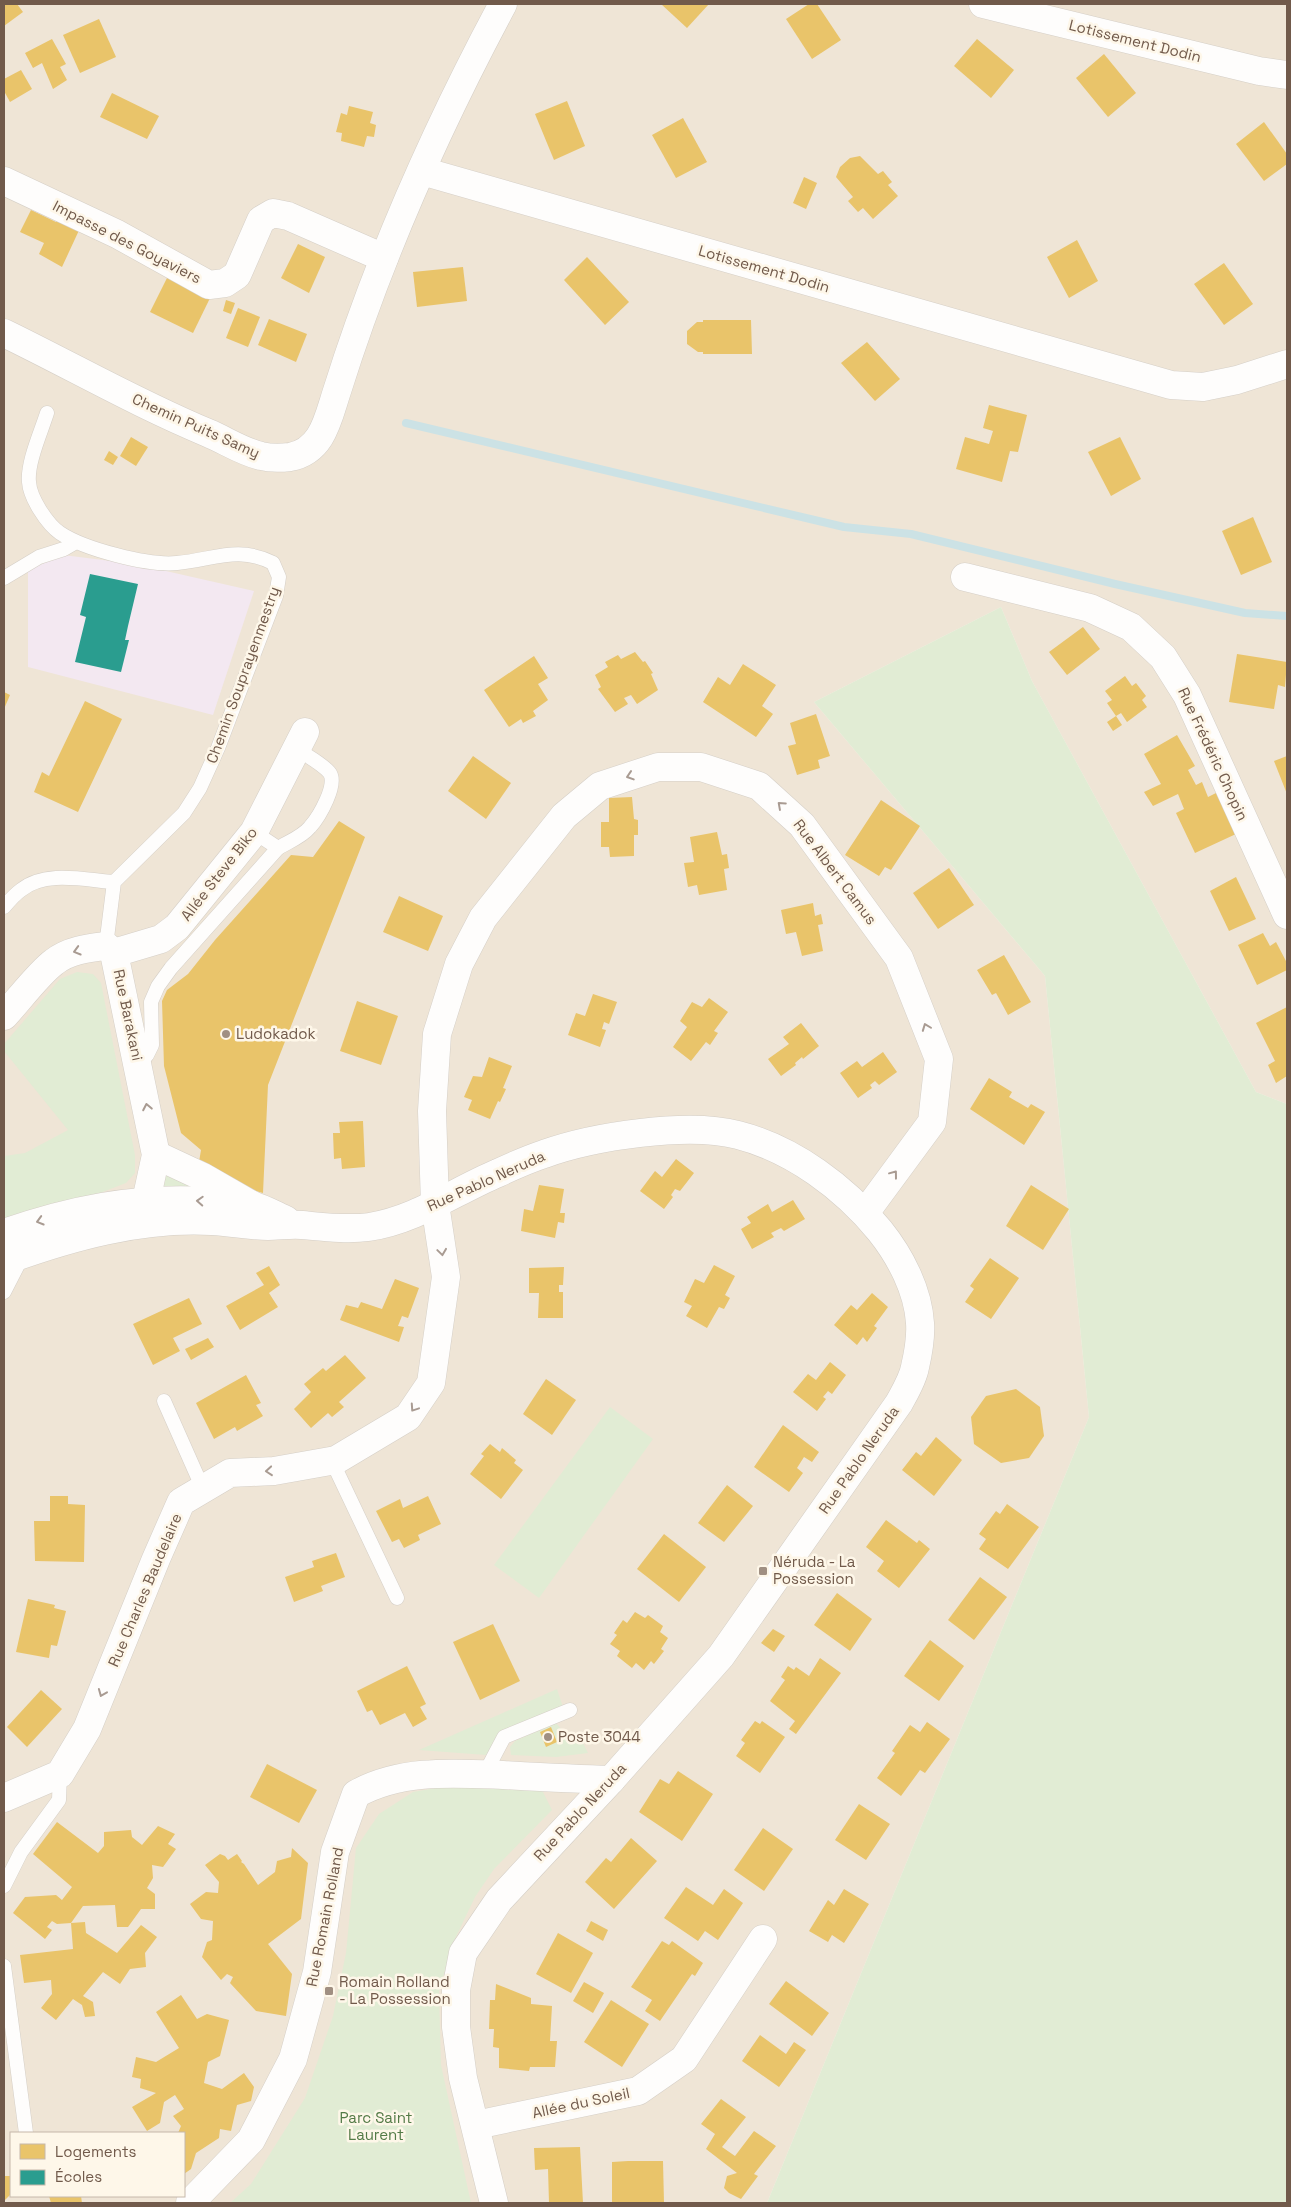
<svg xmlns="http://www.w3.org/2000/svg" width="1291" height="2207" viewBox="0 0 1291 2207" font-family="'Space Grotesk',sans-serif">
<rect width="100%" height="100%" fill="#f6f2e9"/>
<path fill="#efe5d6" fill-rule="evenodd" d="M4 4H1287V1104L1256 1092 1032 681 1001 607 814 702 1045 976 1089 1417 767 2203H4ZM11 2133H184V2196H11Z"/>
<path fill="#f3e8f1" d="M63 555 135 564 254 591 213 715 28 667V570Z"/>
<g fill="#e1ecd4">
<path d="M1001 607 1032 681 1256 1092 1287 1104V2203H767L1089 1417 1045 976 814 702Z"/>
<path d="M77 972 93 974 101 983 135 1155V1173L126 1183 100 1193 4 1222V1156L25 1153 68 1130 4 1051V1044L60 979Z"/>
<path d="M165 1167 203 1192 160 1190Z"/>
<path d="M610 1407 653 1439 539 1598 494 1565Z"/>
<path d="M557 1689 563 1707 497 1738 486 1755 419 1750Z"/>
<path d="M556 1723 567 1736 578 1733 588 1753 556 1757 511 1755 510 1747 515 1741Z"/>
<path d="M458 1784 542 1790 552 1810 494 1869 475 1897 453 1943 439 1991 441 2065 471 2203H230L251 2184 305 2098 333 2016 346 1953 356 1848 379 1814 413 1792Z"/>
</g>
<g fill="#e9c46a">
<path d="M4 4H17L23 12 4 26Z"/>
<path d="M661 4H709L687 28Z"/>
<path d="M809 4H817L841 40 812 59 786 19Z"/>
<path d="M99 19 116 57 80 73 63 35Z"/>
<path d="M52 39 66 64 60 67 67 80 53 89 42 63 33 68 25 53Z"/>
<path d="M977 39 1014 70 991 98 954 66Z"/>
<path d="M1104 54 1136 93 1108 117 1076 78Z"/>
<path d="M21 70 32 89 10 102 4 91V79Z"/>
<path d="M112 93 159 116 147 139 100 117Z"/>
<path d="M567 101 585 146 554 160 535 114Z"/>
<path d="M349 106 373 112 370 123 376 125 374 137 367 136 364 147 341 141 342 133 336 132 341 113 347 115Z"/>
<path d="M683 118 707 162 676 178 652 135Z"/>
<path d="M1264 122 1287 154V164L1264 181 1236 144Z"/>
<path d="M860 156 878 174 883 171 892 182 888 185 898 196 873 219 863 208 858 212 848 201 853 197 836 177 840 167 850 158Z"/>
<path d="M804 177 817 183 806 209 793 203Z"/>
<path d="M31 210 56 222 59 216 81 226 62 267 39 254 44 243 20 232Z"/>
<path d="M1077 240 1098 281 1069 298 1047 257Z"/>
<path d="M298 244 325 257 309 293 281 278Z"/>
<path d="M587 257 629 302 605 325 564 280Z"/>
<path d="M1224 263 1253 304 1224 325 1194 284Z"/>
<path d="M463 267 467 301 417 307 413 272Z"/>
<path d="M168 276 211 296 193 333 150 312Z"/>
<path d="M226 300 235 303 231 314 223 311Z"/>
<path d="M238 308 260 317 248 347 226 338Z"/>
<path d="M269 319 307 334 296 362 258 345Z"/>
<path d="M703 320H751L752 354H703V352H698L687 344V331L697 322H703Z"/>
<path d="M867 342 900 379 875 401 841 363Z"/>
<path d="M989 405 1027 415 1018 452 1010 451 1002 482 956 469 965 437 989 444 993 431 983 428Z"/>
<path d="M131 437 148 447 136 466 120 456Z"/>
<path d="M1120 437 1141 479 1111 496 1088 452Z"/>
<path d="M109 451 118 457 113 465 104 460Z"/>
<path d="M1253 517 1272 562 1241 575 1222 531Z"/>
<path d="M1083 627 1100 649 1067 675 1049 652Z"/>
<path d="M635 652 643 662 645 661 653 673 651 674 658 690 637 704 631 695 624 698 628 704 615 712 598 689 601 687 595 675 608 667 605 662 618 655 621 659Z"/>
<path d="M1237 654 1287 662 1285 687 1278 685 1274 709 1229 702Z"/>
<path d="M534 656 548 678 538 684 548 700 533 711 536 716 523 723 521 719 509 727 484 690Z"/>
<path d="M743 664 776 685 762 706 773 714 756 737 703 702 718 677 730 685Z"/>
<path d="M1125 676 1132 686 1136 683 1146 696 1142 700 1147 707 1127 722 1121 713 1116 716 1122 725 1113 731 1107 722 1116 716 1107 703 1112 700 1105 691Z"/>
<path d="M4 692 10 695 4 709Z"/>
<path d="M85 701 122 719 78 812 34 792 42 772 49 776Z"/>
<path d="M816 714 830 756 818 760 820 768 797 775 788 746 796 744 790 723Z"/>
<path d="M1177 735 1195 766 1188 770 1196 785 1202 782 1208 797 1218 792 1236 834 1195 853 1176 813 1184 809 1178 794 1153 806 1144 792 1161 784 1144 754Z"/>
<path d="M473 756 511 783 486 819 448 791Z"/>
<path d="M1287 756V794L1274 761Z"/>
<path d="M632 797 634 819 638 820V835H634V856L610 857 609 847H601V822H609V798Z"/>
<path d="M881 800 920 826 891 870 885 867 879 876 845 855Z"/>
<path d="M339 821 365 837 268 1085 263 1193 248 1189 199 1162 201 1150 181 1133 164 1066 162 1001 167 990 188 974 215 940 291 855 313 857Z"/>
<path d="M717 832 722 855 727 854 729 868 724 869 727 890 699 895 697 885 688 887 684 863 694 862 690 837Z"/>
<path d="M949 868 974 905 938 929 913 893Z"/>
<path d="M1236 877 1256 919 1229 931 1210 891Z"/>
<path d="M399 896 443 916 428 951 383 932Z"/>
<path d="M813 903 815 916 821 914 823 924 818 925 823 951 802 956 796 932 786 934 781 910Z"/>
<path d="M1263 933 1270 946 1276 942 1287 963V970L1257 985 1238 945Z"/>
<path d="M1004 955 1031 1002 1008 1015 996 993 992 995 977 970Z"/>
<path d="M593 994 617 1002 609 1024 604 1022 602 1029 606 1030 600 1047 568 1035 576 1013 585 1016Z"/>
<path d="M709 998 728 1012 714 1031 718 1033 710 1045 706 1042 691 1061 673 1047 687 1027 680 1021 692 1002 702 1007Z"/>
<path d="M357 1001 398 1016 381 1065 340 1051Z"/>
<path d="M1287 1007V1076L1276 1083 1268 1065 1275 1061 1256 1023Z"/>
<path d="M801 1023 819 1046 803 1059 802 1057 795 1063 796 1065 781 1076 768 1059 789 1044 783 1037Z"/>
<path d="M883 1052 897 1072 879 1085 875 1081 870 1085 872 1088 858 1098 840 1073 857 1061 862 1067Z"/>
<path d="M489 1057 512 1066 503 1088 506 1089 500 1102 498 1101 490 1119 468 1110 472 1100 464 1097 473 1076 482 1077Z"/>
<path d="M989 1078 1012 1092 1009 1097 1028 1108 1031 1104 1045 1112 1024 1145 970 1109Z"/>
<path d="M363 1121 365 1167 342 1169 341 1158 334 1159 333 1133H340L339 1122Z"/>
<path d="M676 1159 694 1173 680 1191 675 1189 671 1195 673 1197 664 1209 640 1191 655 1171 662 1177Z"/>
<path d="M539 1185 564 1189 560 1213H565L564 1223 558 1222 555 1238 521 1231 524 1209 533 1211Z"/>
<path d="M1031 1185 1069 1209 1043 1250 1006 1226Z"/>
<path d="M793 1200 805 1219 784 1231 781 1228 771 1233 774 1237 752 1249 741 1229 751 1223 747 1217 768 1204 772 1212Z"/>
<path d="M990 1258 1019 1278 991 1319 965 1302 974 1289 970 1286Z"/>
<path d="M714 1265 735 1276 725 1295 730 1298 724 1309 719 1307 707 1328 686 1316 692 1306 684 1302 695 1279 704 1283Z"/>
<path d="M269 1266 280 1285 269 1293 278 1307 240 1330 226 1306 264 1285 256 1273Z"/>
<path d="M564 1267 563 1285H559V1292H563V1318H538L539 1293H529V1268Z"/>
<path d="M395 1279 419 1288 408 1318 402 1316 398 1326 404 1327 399 1342 340 1320 346 1305 358 1308 361 1302 382 1309Z"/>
<path d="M872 1293 888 1307 874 1326 877 1328 867 1342 863 1337 857 1345 834 1325 851 1305 857 1310Z"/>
<path d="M189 1298 202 1324 173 1338 180 1351 153 1365 133 1324Z"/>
<path d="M208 1338 214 1347 191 1360 185 1349Z"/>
<path d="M345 1355 366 1378 339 1402 344 1407 332 1417 328 1413 311 1428 294 1409 311 1392 304 1384 323 1368 326 1371Z"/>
<path d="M830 1362 846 1375 832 1394 828 1391 823 1397 826 1399 817 1411 793 1392 808 1374 816 1380Z"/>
<path d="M246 1375 261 1403 256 1405 263 1416 237 1431 235 1427 214 1439 196 1403Z"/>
<path d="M546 1379 576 1400 552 1435 523 1414Z"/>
<path d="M1016 1389 1040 1407 1044 1436 1029 1458 1001 1463 974 1444 971 1417 986 1396Z"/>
<path d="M783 1425 819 1452 812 1462 804 1457 797 1468 803 1473 789 1492 754 1467Z"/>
<path d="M936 1437 962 1460 934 1496 902 1470 916 1452 921 1456Z"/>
<path d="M490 1444 500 1452 502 1448 516 1460 514 1463 523 1470 501 1499 470 1474 484 1456 481 1454Z"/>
<path d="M727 1485 753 1506 724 1542 698 1523Z"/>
<path d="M50 1496H68V1504L85 1505 84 1562 35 1561 34 1521H50Z"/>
<path d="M428 1496 441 1524 418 1535 420 1540 404 1548 399 1539 392 1542 376 1511 400 1499 403 1508Z"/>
<path d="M1007 1504 1039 1527 1008 1569 979 1549 986 1539 979 1534 996 1511 1000 1514Z"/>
<path d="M886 1520 917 1543 919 1540 930 1549 899 1588 877 1571 884 1561 866 1547Z"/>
<path d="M664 1534 706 1567 679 1602 637 1569Z"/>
<path d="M336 1553 345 1577 321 1586 323 1591 294 1602 285 1577 314 1567 312 1561Z"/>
<path d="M980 1577 1007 1597 974 1640 948 1620Z"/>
<path d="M837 1593 872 1619 850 1651 814 1625Z"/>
<path d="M28 1599 55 1605 54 1608 66 1611 57 1646 51 1645 49 1658 16 1652Z"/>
<path d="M635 1612 645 1618 648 1615 663 1626 660 1632 668 1638 661 1649 664 1651 654 1664 651 1661 644 1670 636 1663 632 1668 617 1656 620 1651 610 1644 617 1635 614 1633 623 1620 627 1623Z"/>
<path d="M493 1624 520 1681 480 1700 453 1642Z"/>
<path d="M773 1629 785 1636 774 1652 761 1643Z"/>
<path d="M930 1640 964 1666 939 1701 904 1676Z"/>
<path d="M820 1658 841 1673 796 1734 789 1729 795 1721 770 1701 785 1680 781 1677 788 1666 794 1670 796 1667 809 1676Z"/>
<path d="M407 1666 426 1704 420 1707 427 1719 413 1727 405 1713 380 1725 372 1710 367 1712 357 1691Z"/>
<path d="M41 1690 62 1709 27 1747 7 1727Z"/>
<path d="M755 1721 760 1724 762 1721 785 1737 760 1773 736 1756 745 1743 741 1740Z"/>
<path d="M927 1722 950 1739 925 1773 920 1770 901 1796 877 1778 895 1753 892 1751 910 1725 920 1732Z"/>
<path d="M551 1727 557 1742 546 1747 540 1732Z"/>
<path d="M267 1764 317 1790 299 1823 250 1797Z"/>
<path d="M678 1771 713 1794 682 1841 639 1812 660 1779 669 1784Z"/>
<path d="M859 1804 890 1824 866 1860 835 1840Z"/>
<path d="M57 1822 98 1853 104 1846V1832L131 1830 132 1837 142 1845 158 1826 175 1834 168 1844 176 1849 163 1867 152 1865 153 1878 147 1888 155 1894V1909H141L128 1927H117L115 1905 83 1906 71 1923 85 1922 86 1933 117 1953 141 1925 157 1937 145 1953 146 1967 130 1969 120 1984 103 1972 83 1996 93 2002 95 2016 85 2017 82 2005 73 1999 56 2020 41 2008 52 1994 51 1980 24 1983 20 1955 73 1949 71 1923 57 1924 52 1921 47 1927 52 1930 45 1939 13 1913 25 1897 56 1895 62 1900 72 1887 33 1854Z"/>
<path d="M763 1828 793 1849 764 1891 734 1870Z"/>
<path d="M631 1838 657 1861 614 1909 585 1882 606 1858 611 1862Z"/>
<path d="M292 1848 308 1863 301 1919 268 1944 292 1974 286 2016 256 2011 230 1983 233 1977 227 1974 221 1980 202 1957 207 1942 212 1940 213 1921 201 1919 190 1904 206 1892 218 1893 219 1882 205 1865 220 1854 225 1856 228 1860 237 1854 242 1861 241 1862 244 1864 258 1885 275 1872 277 1861 291 1857Z"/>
<path d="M686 1887 713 1905 724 1889 743 1903 718 1940 705 1931 698 1941 664 1918Z"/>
<path d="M844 1889 869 1904 844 1943 832 1935 828 1942 809 1931 828 1900 834 1905Z"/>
<path d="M591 1921 608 1930 603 1941 586 1931Z"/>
<path d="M558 1933 593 1953 571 1993 536 1974Z"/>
<path d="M662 1941 669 1945 672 1941 703 1963 695 1976 692 1974 660 2021 645 2011 652 2000 631 1987Z"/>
<path d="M786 1981 829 2013 812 2036 769 2004Z"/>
<path d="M584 1982 604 1993 593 2013 573 2001Z"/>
<path d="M496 1984 531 1998V2004L552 2006 550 2041H557L555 2067H530L529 2071 499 2068V2048L493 2047 494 2029H489L490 2000H495Z"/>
<path d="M181 1995 197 2019 207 2014 229 2020 220 2056 208 2062 204 2083 222 2089 244 2073 254 2087 251 2101 237 2105 231 2131 220 2129 219 2138 196 2153 191 2169 184 2174V2133H178L181 2126 173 2116 184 2109 175 2095 164 2102 160 2123 147 2131 132 2107 156 2093 140 2088 141 2079 132 2077 136 2057 156 2062 179 2048 156 2012Z"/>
<path d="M611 2000 649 2024 622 2067 584 2042Z"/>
<path d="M760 2035 786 2054 794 2042 806 2050 779 2087 742 2061Z"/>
<path d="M721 2099 746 2117 722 2147 735 2156 754 2131 776 2146 754 2174 758 2176 741 2199 729 2193 724 2188 727 2176 737 2173 706 2149 715 2134 701 2124Z"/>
<path d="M580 2147 583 2203H549L548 2169 535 2170 534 2148Z"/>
<path d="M628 2161H663L664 2203H612V2162Z"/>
<path d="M4 2176H10L11 2183V2194L4 2201Z"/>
<path d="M49 2196H81L82 2203H51Z"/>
</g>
<path fill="#2a9d8f" d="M90 574 138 584 128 626 125 640H129L121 672 75 662 86 617 80 615Z"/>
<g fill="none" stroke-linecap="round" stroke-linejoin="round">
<path stroke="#cce2e5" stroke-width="8" d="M406 423 844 527 911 534 1115 584 1245 613 1287 616"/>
<g stroke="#d5cfc7" stroke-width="15">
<g id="service">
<path d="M47 413C41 432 27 463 29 482 30 498 47 524 60 533 84 549 148 566 177 563 213 560 238 545 273 563L279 577 276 596 218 748 200 788 184 813 114 882 106 946"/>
<path d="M4 578 39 557 64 549 76 542"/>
<path d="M278 848C288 842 302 837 310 827 319 817 339 783 329 772 321 763 307 756 297 749"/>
<path d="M4 907C9 901 14 895 21 890 45 870 85 880 114 882"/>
<path d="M139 1065 147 1055 152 1045 151 1002 158 986 171 968 278 848 254 832"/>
<path d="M4 1292 22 1257"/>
<path d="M164 1401 203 1489"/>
<path d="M332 1461 397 1598"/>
<path d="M484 1775 504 1737 570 1710"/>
<path d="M4 1886 21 1852 59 1800 60 1774"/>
<path d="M4 1966 26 2133"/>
</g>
</g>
<g stroke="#d5cfc7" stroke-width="29">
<g id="minor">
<path d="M983 4 1259 71 1287 75"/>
<path d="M422 171 1171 385 1203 387 1237 380 1287 364"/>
<path d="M4 181 117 234 209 285 225 283 237 275 261 220 273 213 288 216 384 258"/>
<path d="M4 333C72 366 138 404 208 433 225 440 243 452 261 456 269 458 282 458 290 457 323 451 328 418 337 391 379 257 437 127 503 4"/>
<path d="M965 577 1090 608 1131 627 1163 657 1187 695 1287 915"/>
<path d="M114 953 161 939 177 927 254 832 305 732"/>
<path d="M4 1016C18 1001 39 973 54 962 69 950 89 948 106 946L114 953 156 1155 146 1201 131 1220"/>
<path d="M156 1155 203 1177 252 1205"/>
<path d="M4 1798 60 1774 87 1729 156 1559 181 1502 230 1473 274 1471 336 1460 408 1417 431 1383 446 1277 435 1204 432 1111 437 1034 459 964 483 918 564 816 600 786 658 767H701L759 786 802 825 899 958 939 1059 932 1122 865 1213"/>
<path d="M476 2125 638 2091 684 2059 763 1939"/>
<path d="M190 2203 251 2140 293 2059 317 1972 335 1852 356 1794C401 1769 453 1773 503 1775 539 1777 575 1779 611 1780"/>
</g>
</g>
<g stroke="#d4cec6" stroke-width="29">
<g id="secondary">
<path d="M4 1233C71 1210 134 1197 206 1201 221 1202 237 1201 251 1205 263 1208 275 1215 286 1220"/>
<path d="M4 1261C70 1237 141 1217 212 1221 231 1222 249 1226 268 1226 279 1226 290 1224 302 1225 324 1227 347 1230 369 1227 416 1220 455 1191 498 1173 513 1166 529 1159 544 1154 594 1136 688 1122 738 1135 793 1149 845 1188 880 1231 900 1256 918 1290 920 1323 921 1336 918 1354 915 1367 913 1379 905 1392 899 1403L721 1656 611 1780 499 1900 463 1953 456 1990V2027L463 2078 494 2203"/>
</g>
</g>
<use href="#service" stroke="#fefdfc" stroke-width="14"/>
<use href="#minor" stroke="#fefdfc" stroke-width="28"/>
<use href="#secondary" stroke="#fefdfc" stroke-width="28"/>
</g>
<defs><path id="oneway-chevron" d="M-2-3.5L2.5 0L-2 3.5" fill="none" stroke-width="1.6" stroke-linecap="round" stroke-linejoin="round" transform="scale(1.25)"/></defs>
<g stroke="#a99b92">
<use href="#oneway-chevron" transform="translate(630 776) rotate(162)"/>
<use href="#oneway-chevron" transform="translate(781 805) rotate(-138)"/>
<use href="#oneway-chevron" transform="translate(77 951) rotate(164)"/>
<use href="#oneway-chevron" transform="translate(926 1027) rotate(-111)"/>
<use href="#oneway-chevron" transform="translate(147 1107) rotate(-101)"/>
<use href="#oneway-chevron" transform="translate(894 1174) rotate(-53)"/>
<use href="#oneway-chevron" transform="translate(200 1201) rotate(-177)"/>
<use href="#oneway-chevron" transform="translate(40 1221) rotate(164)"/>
<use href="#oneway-chevron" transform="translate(442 1252) rotate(82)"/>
<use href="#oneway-chevron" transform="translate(414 1408) rotate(124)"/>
<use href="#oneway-chevron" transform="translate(269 1471) rotate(175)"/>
<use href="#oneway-chevron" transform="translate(102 1693) rotate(112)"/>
</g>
<g fill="#a08f82" stroke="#fef7e9" stroke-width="2">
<circle cx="226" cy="1034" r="5"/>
<rect x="758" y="1566" width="10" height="10" rx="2.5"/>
<circle cx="548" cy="1737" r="5"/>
<rect x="324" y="1986" width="10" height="10" rx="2.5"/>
</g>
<g text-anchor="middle" stroke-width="5" stroke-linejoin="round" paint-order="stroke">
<g font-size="15" fill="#715a4b" stroke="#fef7e9">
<text transform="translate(1135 41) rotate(14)" y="5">Lotissement Dodin</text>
<text transform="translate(127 242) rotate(27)" y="5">Impasse des Goyaviers</text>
<text transform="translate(764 269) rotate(16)" y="5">Lotissement Dodin</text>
<text transform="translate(196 426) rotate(24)" y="5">Chemin Puits Samy</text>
<text transform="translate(243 675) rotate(-70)" y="5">Chemin Souprayenmestry</text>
<text transform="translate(1213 754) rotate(65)" y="5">Rue Frédéric Chopin</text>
<text transform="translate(835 872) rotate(53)" y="5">Rue Albert Camus</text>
<text transform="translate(219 874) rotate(-52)" y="5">Allée Steve Biko</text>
<text transform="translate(128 1015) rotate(78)" y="5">Rue Barakani</text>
<text transform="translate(486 1181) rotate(-24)" y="5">Rue Pablo Neruda</text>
<text transform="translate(859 1460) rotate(-55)" y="5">Rue Pablo Neruda</text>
<text transform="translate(145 1590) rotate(-67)" y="5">Rue Charles Baudelaire</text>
<text transform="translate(580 1812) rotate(-47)" y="5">Rue Pablo Neruda</text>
<text transform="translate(325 1917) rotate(-79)" y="5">Rue Romain Rolland</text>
<text transform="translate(581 2103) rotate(-12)" y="5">Allée du Soleil</text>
</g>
<g font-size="15" fill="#715a4b" stroke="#fef7e9" text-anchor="start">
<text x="236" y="1039">Ludokadok</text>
<text x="773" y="1567">Néruda - La<tspan x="773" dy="17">Possession</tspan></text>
<text x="558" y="1742">Poste 3044</text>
<text x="339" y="1987">Romain Rolland<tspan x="339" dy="17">- La Possession</tspan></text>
</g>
<g font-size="15" fill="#547b47" stroke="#fef7e9">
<text x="376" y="2123">Parc Saint<tspan x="376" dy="17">Laurent</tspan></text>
</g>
</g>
<rect width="1291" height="2207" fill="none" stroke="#715a4b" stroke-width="10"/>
<rect x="10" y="2132" width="175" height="65" fill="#fef7e9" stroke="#c6b8aa"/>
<rect x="20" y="2144" width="25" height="15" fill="#e9c46a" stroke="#c6b8aa"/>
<text x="55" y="2157" font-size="15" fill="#715a4b">Logements</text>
<rect x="20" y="2170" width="25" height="15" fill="#2a9d8f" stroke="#c6b8aa"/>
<text x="55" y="2182" font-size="15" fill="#715a4b">Écoles</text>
</svg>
